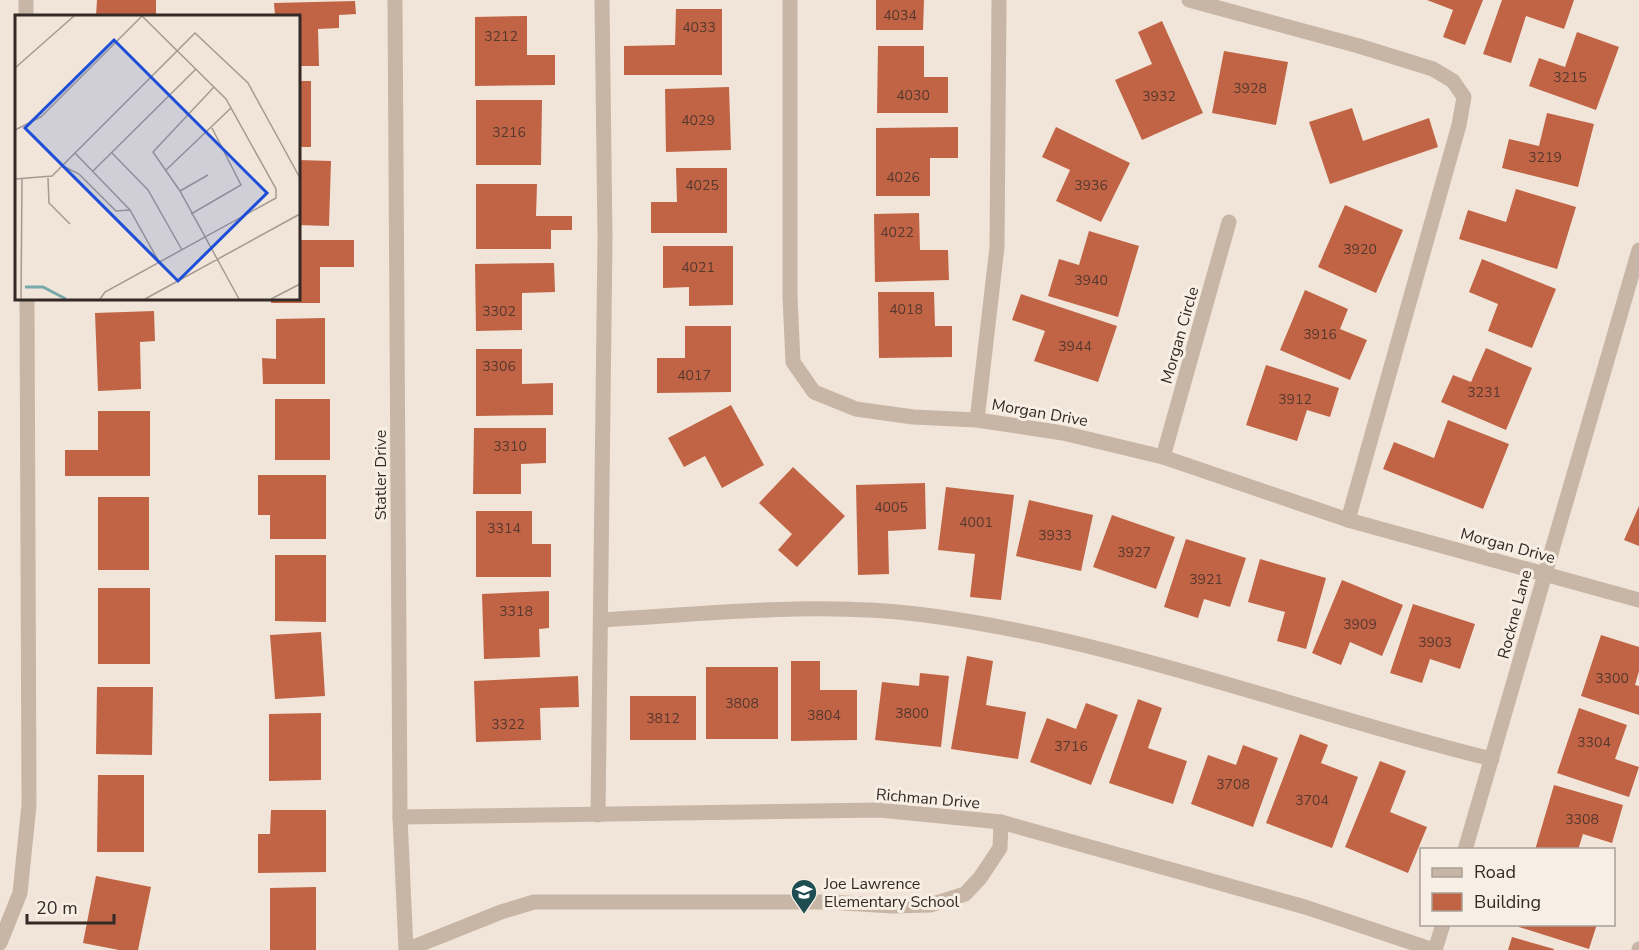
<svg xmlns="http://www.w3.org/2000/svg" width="1639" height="950" viewBox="0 0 1639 950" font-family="'Nunito Sans',sans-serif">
<rect width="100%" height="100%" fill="#f0e5d8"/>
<g fill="#c06445">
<path d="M97 0H156V16H96Z"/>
<path d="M876 0H924L923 30H876Z"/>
<path d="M1427 0H1483L1465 45 1443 37 1453 10Z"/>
<path d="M1502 0H1574L1564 29 1526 16 1511 63 1483 54Z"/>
<path d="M355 1 356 14 339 15V28L318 29 319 66H298V16H275L274 3Z"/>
<path d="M676 9H722V75H624V46L675 45Z"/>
<path d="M527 16V55H555V85L475 86V17Z"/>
<path d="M1162 21 1203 113 1142 140 1115 80 1152 64 1138 32Z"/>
<path d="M1577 32 1619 47 1596 110 1529 86 1539 58 1565 67Z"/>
<path d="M878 46H924V77H948V113H877Z"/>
<path d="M1224 51 1288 62 1276 125 1212 113Z"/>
<rect x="298" y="81" width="13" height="66"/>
<path d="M729 87 731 150 666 152 665 89Z"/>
<path d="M476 100H542L541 165H476Z"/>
<path d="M1352 108 1363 141 1429 118 1438 147 1330 184 1309 122Z"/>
<path d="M1547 113 1594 124 1578 187 1502 168 1509 139 1539 146Z"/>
<path d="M958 127V158H930V196H876V128Z"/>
<path d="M1056 127 1130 163 1101 222 1056 201 1070 170 1042 157Z"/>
<path d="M298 160 331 161 329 226 298 225Z"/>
<path d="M676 168H727V233H651V202H677Z"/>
<path d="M476 184H537L536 216H572V230H551V249H476Z"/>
<path d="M1516 189 1576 207 1557 269 1459 239 1468 210 1506 222Z"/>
<path d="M1345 205 1403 230 1376 293 1318 267Z"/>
<path d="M919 213 920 250H948L949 280 875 282 874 214Z"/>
<path d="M1089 231 1139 246 1118 317 1048 296 1059 259 1079 265Z"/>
<path d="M298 240H354V267H320V303H271V298H298Z"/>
<path d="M663 246H733V305L689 306V287L663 288Z"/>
<path d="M1482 259 1556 289 1532 348 1488 331 1498 304 1469 292Z"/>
<path d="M554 263 555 292 522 293V330L476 331 475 264Z"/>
<path d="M1305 290 1348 309 1340 329 1367 340 1350 380 1280 350Z"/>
<path d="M878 292H934L935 326H952V357L879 358Z"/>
<path d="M1021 294 1117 326 1098 382 1034 361 1045 331 1012 320Z"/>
<path d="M154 311 155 341 140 342 141 389 98 391 95 313Z"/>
<path d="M325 318V384H263L262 358 276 359V319Z"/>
<path d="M685 326H731V392L657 393V358H685Z"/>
<path d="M1486 348 1532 368 1506 430 1441 402 1453 375 1471 382Z"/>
<path d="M476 349H522V384L553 383V415L476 416Z"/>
<path d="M1266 365 1339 388 1330 417 1307 410 1297 441 1246 425Z"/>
<rect x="275" y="399" width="55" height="61"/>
<path d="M731 405 764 465 722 488 705 456 684 467 668 438Z"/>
<path d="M98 411H150V476H65V450H98Z"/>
<path d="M1448 420 1509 444 1483 509 1383 469 1394 442 1434 458Z"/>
<path d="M474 428H546V463L521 464V494H473Z"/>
<path d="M793 467 845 516 797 567 778 550 792 534 759 503Z"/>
<path d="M258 475H326V539H270V515H258Z"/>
<path d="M925 483 926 529 888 531 889 574 858 575 856 485Z"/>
<path d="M946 487 1014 495 1001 600 970 597 975 554 938 550Z"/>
<rect x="98" y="497" width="51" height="73"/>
<path d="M1029 500 1093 515 1081 571 1016 556Z"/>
<path d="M1639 506V546L1624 540Z"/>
<path d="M476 511H532V544H551V577H476Z"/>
<path d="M1112 515 1175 537 1156 589 1093 567Z"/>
<path d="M1186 539 1246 558 1230 607 1204 599 1198 618 1164 607Z"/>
<path d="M275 555H326V622L275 621Z"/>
<path d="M1260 559 1326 578 1306 649 1277 641 1285 612 1248 602Z"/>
<path d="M1342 580 1403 605 1382 656 1350 642 1341 665 1312 653Z"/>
<rect x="98" y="588" width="52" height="76"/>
<path d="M549 591V628L539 629 540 657 484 659 482 594Z"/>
<path d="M1413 604 1475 624 1460 669 1430 659 1422 683 1390 673Z"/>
<path d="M321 632 325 696 275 699 270 635Z"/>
<path d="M1601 635 1639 647V671L1635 685 1639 686V715L1581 696Z"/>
<path d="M967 656 993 661 986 705 1026 712 1018 759 951 749Z"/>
<path d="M791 661H820V690H857V740L791 741Z"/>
<rect x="706" y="667" width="72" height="72"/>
<path d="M920 673 949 676 941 747 875 740 882 682 919 686Z"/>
<path d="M578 676 579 707 540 708 541 740 476 742 474 681Z"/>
<path d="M97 687H153L152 755 96 754Z"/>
<rect x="630" y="696" width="66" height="44"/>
<path d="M1138 699 1162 708 1148 748 1187 761 1173 804 1109 783Z"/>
<path d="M1086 703 1118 715 1091 785 1030 762 1047 718 1076 729Z"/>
<path d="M1579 708 1627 725 1615 759 1639 767 1629 797 1557 773Z"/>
<path d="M321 713V780L269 781V714Z"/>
<path d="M1300 734 1328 745 1321 763 1358 777 1332 848 1266 823Z"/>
<path d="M1243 745 1278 758 1253 827 1191 804 1208 755 1236 765Z"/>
<path d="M1380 761 1406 771 1390 812 1427 827 1408 873 1345 847Z"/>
<path d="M98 775H144V852H97Z"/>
<path d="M1554 785 1623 805 1612 843 1583 834 1578 850H1535Z"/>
<path d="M271 810H326V872L258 873V834H270Z"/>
<path d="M96 876 151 887 138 950H119L83 943Z"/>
<path d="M316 887V950H270V888Z"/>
<path d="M1519 924H1597L1589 949 1519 927Z"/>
<path d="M1512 937 1554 949V950H1508Z"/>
</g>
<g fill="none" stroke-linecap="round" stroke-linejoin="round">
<g stroke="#c7b5a5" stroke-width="15">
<path d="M1189 0 1359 46 1433 69 1453 81 1464 97 1459 125 1348 520"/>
<path d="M977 420 997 247 999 0"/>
<path d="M601 620C708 614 818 601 925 615 1119 640 1303 713 1492 759"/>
<path d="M598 815 605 238 602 0"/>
<path d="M406 950 501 912 534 902H829L892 906 930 905 965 894 980 878 1000 848 1001 822"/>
<path d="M1639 950V949"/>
</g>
<g stroke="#c7b5a5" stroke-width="15">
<path d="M26 0V16"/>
<path d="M395 0 400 817 406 950"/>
<path d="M790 0V297L793 362 814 392 856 409 913 417 977 420 1063 433 1163 457 1348 520 1639 600"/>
<path d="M1163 457 1229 222"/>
<path d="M400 817 880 810 1001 822 1305 907 1434 950"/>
<path d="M1465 850 1639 250"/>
<path d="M0 943 20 893 29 805 27 298"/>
<path d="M1435 950 1443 924"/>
</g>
</g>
<defs>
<g id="school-pin" transform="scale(1.35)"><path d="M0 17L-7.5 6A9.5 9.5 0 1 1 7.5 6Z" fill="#1e4e52" stroke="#f8efe4"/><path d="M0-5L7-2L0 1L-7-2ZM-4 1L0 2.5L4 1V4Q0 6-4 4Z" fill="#fff"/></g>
</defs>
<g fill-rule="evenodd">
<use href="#school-pin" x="804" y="892"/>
</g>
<g text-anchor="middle" stroke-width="6" stroke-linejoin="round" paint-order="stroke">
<g font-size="14" fill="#56382e">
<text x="900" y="20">4034</text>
<text x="699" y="32">4033</text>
<text x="501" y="41">3212</text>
<text x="1570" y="82">3215</text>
<text x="1250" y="93">3928</text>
<text x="913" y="100">4030</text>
<text x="1159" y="101">3932</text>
<text x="698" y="125">4029</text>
<text x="509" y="137">3216</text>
<text x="1545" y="162">3219</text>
<text x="903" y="182">4026</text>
<text x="702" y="190">4025</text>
<text x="1091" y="190">3936</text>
<text x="897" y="237">4022</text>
<text x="1360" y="254">3920</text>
<text x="698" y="272">4021</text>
<text x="1091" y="285">3940</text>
<text x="906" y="314">4018</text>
<text x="499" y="316">3302</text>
<text x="1320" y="339">3916</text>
<text x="1075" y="351">3944</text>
<text x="499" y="371">3306</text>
<text x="694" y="380">4017</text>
<text x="1484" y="397">3231</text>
<text x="1295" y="404">3912</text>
<text x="510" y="451">3310</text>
<text x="891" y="512">4005</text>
<text x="976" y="527">4001</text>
<text x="504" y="533">3314</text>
<text x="1055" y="540">3933</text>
<text x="1134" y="557">3927</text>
<text x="1206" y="584">3921</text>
<text x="516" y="616">3318</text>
<text x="1360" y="629">3909</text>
<text x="1435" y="647">3903</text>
<text x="1612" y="683">3300</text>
<text x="742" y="708">3808</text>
<text x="912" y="718">3800</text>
<text x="824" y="720">3804</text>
<text x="663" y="723">3812</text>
<text x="508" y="729">3322</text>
<text x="1594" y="747">3304</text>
<text x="1071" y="751">3716</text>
<text x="1233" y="789">3708</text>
<text x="1312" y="805">3704</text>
<text x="1582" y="824">3308</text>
</g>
<g font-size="16" fill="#332a26" stroke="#f8efe4">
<text transform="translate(1179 335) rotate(-74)" y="6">Morgan Circle</text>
<text transform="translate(1040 412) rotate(10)" y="6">Morgan Drive</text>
<text transform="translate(380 475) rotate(-90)" y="6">Statler Drive</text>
<text transform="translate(1508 545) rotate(15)" y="6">Morgan Drive</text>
<text transform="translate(1514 614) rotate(-75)" y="6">Rockne Lane</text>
<text transform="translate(928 798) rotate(5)" y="6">Richman Drive</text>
</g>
<g font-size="16" fill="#332a26" stroke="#f8efe4" text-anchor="start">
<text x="824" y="889">Joe Lawrence<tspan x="824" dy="18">Elementary School</tspan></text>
</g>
</g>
<g transform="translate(15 15)">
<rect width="285" height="285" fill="#f0e5d8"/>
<path fill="none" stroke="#79a9ab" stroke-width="3" d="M10 272H28L51 284"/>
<path fill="none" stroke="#a49a91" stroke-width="1.5" d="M0 53 59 1M199 72 138 137 165 176 224 284M0 115 26 102 127 1 211 84 261 174V183L90 277 85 284M60 138 115 195 144 247M97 138 133 175 167 235M48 151 64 159 101 196 115 195M151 155 216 93M78 156 181 54M33 163 34 188 55 209M0 164 37 161 180 18 233 68 285 163M165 176 193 160M176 199 226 170 197 113M6 284 7 164M130 284 285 199M256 284 285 269"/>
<path fill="#1d4ed8" fill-opacity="0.15" stroke="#1d4ed8" stroke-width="3" d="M99 25 252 178 163 266 10 113Z"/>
<rect width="285" height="285" fill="none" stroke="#332a26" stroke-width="3"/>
</g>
<rect x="1420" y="848" width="195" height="78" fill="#f8efe4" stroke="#a9a098" stroke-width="1.5"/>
<rect x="1432" y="868" width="30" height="9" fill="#c7b5a5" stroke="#a9a098" stroke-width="1.5"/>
<text x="1474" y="878" font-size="18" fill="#332a26">Road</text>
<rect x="1432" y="893" width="30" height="18" fill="#c06445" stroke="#a9a098" stroke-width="1.5"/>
<text x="1474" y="908" font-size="18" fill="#332a26">Building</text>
<path d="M27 914v9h87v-9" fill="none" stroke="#332a26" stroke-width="3"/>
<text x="36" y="914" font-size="18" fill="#332a26" stroke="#f8efe4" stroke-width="4.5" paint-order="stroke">20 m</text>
</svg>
